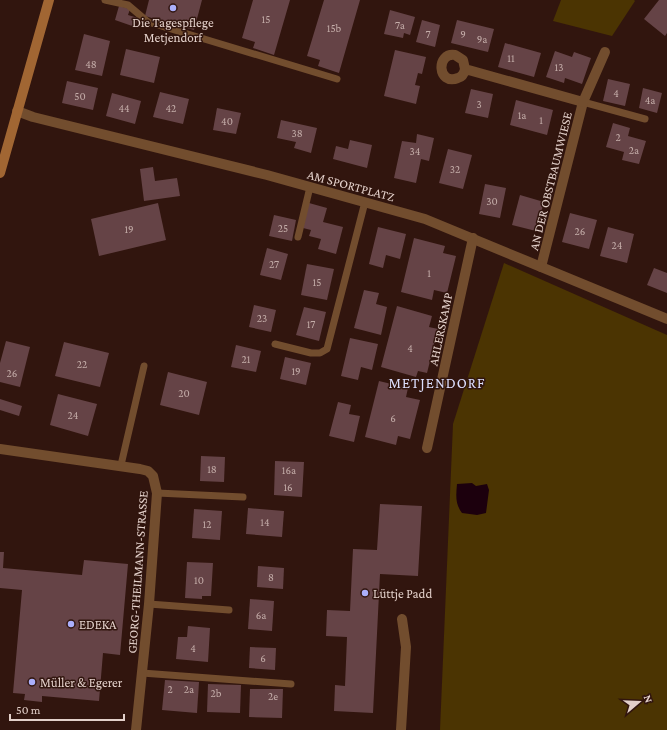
<svg xmlns="http://www.w3.org/2000/svg" width="667" height="730" viewBox="0 0 667 730" font-family="'Crimson Pro',serif">
<rect width="100%" height="100%" fill="#31150e"/>
<g fill="#4b3402">
<path d="M561 0H634L635 1 612 36 553 21Z"/>
<path d="M504 263 667 335V730H440L453 424Z"/>
</g>
<path fill="#1c000d" d="M472 483 476 486 487 484 489 490 486 513 477 515 462 513C455 504 456 495 457 484Z"/>
<g fill="#654346">
<path d="M149 0H202L194 30 145 16Z"/>
<path d="M253 0H290L274 55 253 48 255 42 242 38Z"/>
<path d="M324 0H360L339 73 318 66 320 60 307 56Z"/>
<path d="M659 0H667V33L665 36 644 19Z"/>
<path d="M119 6 130 9 128 15 138 18 135 27 115 20Z"/>
<path d="M390 10 415 17 410 35 404 33 403 38 384 34Z"/>
<path d="M422 20 440 25 435 47 416 42Z"/>
<path d="M457 20 494 29 488 52 451 43Z"/>
<path d="M84 34 110 41 102 76 75 70Z"/>
<path d="M505 43 541 53 534 77 498 67Z"/>
<path d="M126 49 160 57 154 83 120 75Z"/>
<path d="M395 50 426 57 422 74 418 73 415 85 420 86 416 104 384 96Z"/>
<path d="M555 51 572 57 574 52 591 58 582 84 565 78 564 83 546 77Z"/>
<path d="M608 79 630 84 625 106 603 101Z"/>
<path d="M67 81 98 88 93 110 62 103Z"/>
<path d="M643 88 662 93 657 113 639 108Z"/>
<path d="M471 89 493 94 488 118 465 113Z"/>
<path d="M160 92 189 99 183 124 153 117Z"/>
<path d="M112 93 141 101 135 124 106 116Z"/>
<path d="M516 100 553 110 547 135 510 125Z"/>
<path d="M217 108 241 113 236 134 213 130Z"/>
<path d="M281 120 317 128 311 153 294 148 296 142 277 138Z"/>
<path d="M613 123 630 128 628 136 646 141 639 164 622 160 624 152 606 147Z"/>
<path d="M417 134 434 138 429 161 421 159 416 183 394 178 402 141 416 143Z"/>
<path d="M350 140 372 145 367 168 333 159 336 146 348 149Z"/>
<path d="M448 149 472 155 463 189 439 183Z"/>
<path d="M153 167 155 181 177 178 180 196 144 201 140 169Z"/>
<path d="M485 184 506 188 500 218 479 214Z"/>
<path d="M520 195 544 202 536 231 512 225Z"/>
<path d="M158 203 166 240 99 256 91 219Z"/>
<path d="M309 203 327 208 323 222 343 227 336 254 318 249 321 239 309 236 311 230 303 228Z"/>
<path d="M570 213 597 220 589 249 562 242Z"/>
<path d="M274 215 296 220 292 241 269 236Z"/>
<path d="M378 227 406 234 400 259 386 255 383 268 369 264Z"/>
<path d="M608 227 634 234 627 263 600 256Z"/>
<path d="M414 238 445 246 443 253 456 256 447 293 434 290 432 300 401 292Z"/>
<path d="M267 248 288 254 281 280 260 275Z"/>
<path d="M307 264 334 269 327 300 301 295Z"/>
<path d="M654 268 667 273V293L647 285Z"/>
<path d="M364 290 379 293 376 304 387 307 381 335 354 328Z"/>
<path d="M254 305 276 310 271 332 249 327Z"/>
<path d="M397 306 432 316 429 327 438 329 427 373 418 371 416 377 381 367Z"/>
<path d="M304 307 326 312 319 341 296 335Z"/>
<path d="M350 338 378 344 372 370 361 367 358 380 341 376Z"/>
<path d="M6 341 30 347 20 387 0 382V363Z"/>
<path d="M64 342 109 353 100 387 55 376Z"/>
<path d="M236 345 261 351 256 372 231 367Z"/>
<path d="M285 357 311 363 306 385 280 379Z"/>
<path d="M168 372 207 382 199 415 160 405Z"/>
<path d="M379 381 408 388 406 397 420 400 410 439 398 436 396 445 365 437Z"/>
<path d="M58 394 97 404 88 436 50 425Z"/>
<path d="M0 399 22 406 19 416 0 410Z"/>
<path d="M338 402 351 405 349 414 360 416 354 442 329 436Z"/>
<path d="M201 456 225 457 224 482 200 481Z"/>
<path d="M275 461 304 462 302 497 274 495Z"/>
<path d="M380 504 422 506 418 576 380 574 373 713 334 711 335 685 345 686 347 637 326 636 327 610 350 611 353 549 377 550Z"/>
<path d="M248 508 284 511 282 537 246 534Z"/>
<path d="M194 509 222 511 220 540 192 538Z"/>
<path d="M0 552H4L3 568 82 575 84 560 128 564 120 655 103 653 99 701 42 696V702L24 700 25 694 13 693 22 590 0 588Z"/>
<path d="M187 562 213 563 211 596H202V599L185 598Z"/>
<path d="M258 566 284 568 283 589 257 587Z"/>
<path d="M250 599 274 601 272 631 248 629Z"/>
<path d="M188 626 210 628 208 662 176 659 178 637H187Z"/>
<path d="M250 647 276 648 275 670 249 668Z"/>
<path d="M165 680 199 682 197 713 162 710Z"/>
<path d="M208 684 241 685 240 713 207 712Z"/>
<path d="M250 689H283L282 718 249 717Z"/>
</g>
<g fill="none" stroke-linecap="round" stroke-linejoin="round">
<g stroke="#724d2e" stroke-width="7">
<path d="M105 0 128 5 148 22 337 79"/>
<path d="M583 102 645 119"/>
<path d="M298 237 310 187"/>
<path d="M275 344 311 353H320L327 349 365 202"/>
<path d="M121 465 144 366"/>
<path d="M157 493 243 497"/>
<path d="M149 604 229 610"/>
<path d="M142 673 291 684"/>
</g>
<g stroke="#724d2e" stroke-width="10">
<path d="M465 69C464 74 462 77 458 78 437 86 436 52 455 55 457 56 461 59 463 60L465 69 583 102 541 267"/>
<path d="M583 102 605 52"/>
<path d="M17 111 33 117 267 175 425 219 667 319"/>
<path d="M427 448 473 238"/>
<path d="M0 449 140 469 148 471 153 476 157 493 149 604 136 730"/>
<path d="M401 730 406 647 402 619"/>
</g>
<path stroke="#a16633" stroke-width="10" d="M0 173 49 0"/>
</g>
<g fill="#abaffb" stroke="#31150e" stroke-width="1.5">
<circle cx="173" cy="8" r="4"/>
<circle cx="365" cy="593" r="4"/>
<circle cx="71" cy="624" r="4"/>
<circle cx="32" cy="682" r="4"/>
</g>
<g text-anchor="middle" stroke-width="3" stroke-linejoin="round" paint-order="stroke">
<g font-size="11" fill="#c4ada9">
<text x="266" y="23">15</text>
<text x="400" y="29">7a</text>
<text x="334" y="32">15b</text>
<text x="428" y="38">7</text>
<text x="463" y="38">9</text>
<text x="482" y="43">9a</text>
<text x="511" y="62">11</text>
<text x="91" y="68">48</text>
<text x="559" y="71">13</text>
<text x="616" y="97">4</text>
<text x="80" y="100">50</text>
<text x="650" y="104">4a</text>
<text x="479" y="108">3</text>
<text x="124" y="112">44</text>
<text x="171" y="112">42</text>
<text x="522" y="119">1a</text>
<text x="541" y="124">1</text>
<text x="227" y="125">40</text>
<text x="297" y="137">38</text>
<text x="618" y="141">2</text>
<text x="634" y="154">2a</text>
<text x="415" y="155">34</text>
<text x="455" y="173">32</text>
<text x="492" y="205">30</text>
<text x="283" y="232">25</text>
<text x="129" y="233">19</text>
<text x="580" y="235">26</text>
<text x="617" y="249">24</text>
<text x="274" y="268">27</text>
<text x="429" y="277">1</text>
<text x="317" y="286">15</text>
<text x="262" y="322">23</text>
<text x="311" y="328">17</text>
<text x="410" y="352">4</text>
<text x="246" y="363">21</text>
<text x="82" y="368">22</text>
<text x="296" y="375">19</text>
<text x="12" y="377">26</text>
<text x="184" y="397">20</text>
<text x="73" y="419">24</text>
<text x="393" y="422">6</text>
<text x="212" y="473">18</text>
<text x="289" y="474">16a</text>
<text x="288" y="491">16</text>
<text x="265" y="526">14</text>
<text x="207" y="528">12</text>
<text x="271" y="581">8</text>
<text x="199" y="584">10</text>
<text x="261" y="619">6a</text>
<text x="193" y="652">4</text>
<text x="263" y="662">6</text>
<text x="170" y="693">2</text>
<text x="189" y="693">2a</text>
<text x="216" y="697">2b</text>
<text x="273" y="700">2e</text>
</g>
<g font-size="13" fill="#e3d0ca" stroke="#31150e" text-anchor="start">
<text x="173" y="27" text-anchor="middle">Die Tagespflege<tspan x="173" dy="15">Metjendorf</tspan></text>
<text x="373" y="598">Lüttje Padd</text>
<text x="79" y="629">EDEKA</text>
<text x="40" y="687">Müller &amp; Egerer</text>
</g>
<g font-size="13" fill="#e3d0ca" stroke="#31150e">
<text transform="translate(550 181) rotate(-76)" y="5">AN DER OBSTBAUMWIESE</text>
<text transform="translate(351 185) rotate(15)" y="5">AM SPORTPLATZ</text>
<text transform="translate(440 329) rotate(-78)" y="5">AHLERSKAMP</text>
<text transform="translate(137 572) rotate(-86)" y="5">GEORG-THEILMANN-STRASSE</text>
</g>
<g font-size="15" letter-spacing="1" fill="#dcdefc" stroke="#31150e">
<text x="437" y="388">METJENDORF</text>
</g>
</g>
<g transform="translate(639 702) rotate(71)" stroke="#31150e" stroke-width="3" paint-order="stroke">
<path d="M0-3L7 15L0 10L-7 15Z" fill="#e3d0ca"/>
<text y="-6" font-size="11" font-weight="bold" text-anchor="middle" fill="#e3d0ca">N</text>
</g>
<path d="M10 714v6h114v-6" fill="none" stroke="#e3d0ca" stroke-width="2"/>
<text x="16" y="714" font-size="12" fill="#e3d0ca" stroke="#31150e" stroke-width="3" paint-order="stroke">50 m</text>
</svg>
